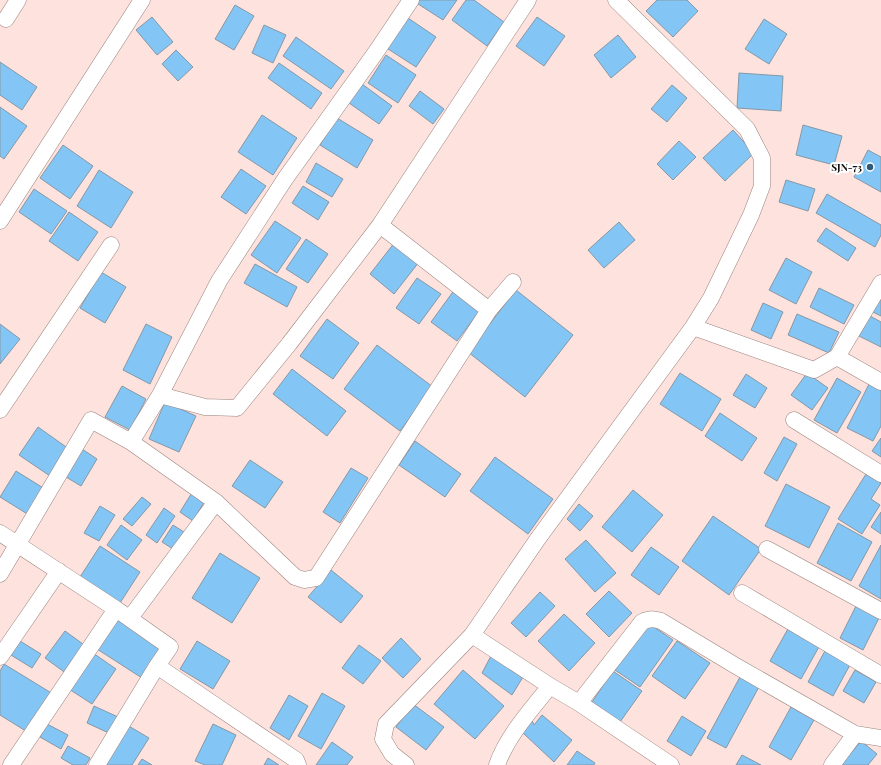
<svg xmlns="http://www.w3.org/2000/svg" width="881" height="765" font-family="'Playfair Display',serif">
	<rect width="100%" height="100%" fill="#fde2dd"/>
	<!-- building -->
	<path fill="#83c6f6" stroke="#8598a6" d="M416,0h41l-14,20 -28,-18z
		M466,0h8l30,22 -17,24 -35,-26z
		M657,0h30l11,11 -25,26 -27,-26z
		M235,5l19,11 -20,34 -19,-11z
		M405,16l31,21 -20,30 -31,-20z
		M152,17l21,25 -16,13 -21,-25z
		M537,17l28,19 -21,30 -28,-20z
		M764,19l23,15 -18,30 -24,-15z
		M264,25l22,10 -13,28 -21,-10z
		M618,35l18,22 -25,21 -17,-23z
		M296,37l48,34 -13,18 -48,-33z
		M176,50l17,17 -15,14 -16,-17z
		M386,55l30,20 -18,28 -30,-20z
		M0,62l37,25 -15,23 -22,-15z
		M279,63l43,30 -11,16 -43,-31z
		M739,73l44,3 -2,35 -44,-3z
		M362,84l30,22 -13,18 -30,-21z
		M672,85l15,13 -20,24 -16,-13z
		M420,91l24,18 -11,15 -24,-18z
		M0,107l27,19 -23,33 -4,-3z
		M262,115l35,23 -24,37 -35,-23z
		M337,118l36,22 -16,28 -37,-23z
		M803,125l39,11 -8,29 -38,-10z
		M733,130l21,23 -29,28 -22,-23z
		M679,141l17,16 -23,23 -16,-16z
		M63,145l30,21 -23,33 -30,-21z
		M868,150l13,7v35l-27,-15z
		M316,163l27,16 -11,18 -26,-15z
		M241,169l25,17 -20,28 -25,-17z
		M99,170l34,22 -22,36 -34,-22z
		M786,180l29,9 -7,22 -29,-9z
		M303,186l26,16 -11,18 -26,-17z
		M34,189l33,22 -16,23 -32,-22z
		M827,194l54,31v10l-6,12 -59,-34z
		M69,212l29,20 -20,29 -29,-20z
		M275,221l26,17 -24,35 -26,-18z
		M619,222l16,18 -31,28 -16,-18z
		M826,228l30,20 -8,13 -31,-20z
		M306,239l22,15 -20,29 -22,-14z
		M395,242l24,20 -25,32 -24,-20z
		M786,258l26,14 -16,32 -27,-14z
		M255,264l42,23 -10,20 -43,-24z
		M101,272l25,15 -21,36 -25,-15z
		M417,278l24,16 -22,30 -23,-16z
		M819,288l35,17 -10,19 -34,-17z
		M455,289l26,20 -24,32 -26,-19z
		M516,290l57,45 -48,62 -57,-45z
		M881,298v18l-8,-4z
		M763,303l20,9 -12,27 -20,-9z
		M797,314l42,18 -10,21 -41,-18z
		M870,316l11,6v25l-22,-11z
		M327,319l32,24 -26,36 -33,-23z
		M0,324l20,15 -20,25z
		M146,324l26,13 -22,47 -27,-14z
		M377,345l56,42 -33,44 -56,-42z
		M292,369l54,42 -19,25 -54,-42z
		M680,373l41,26 -19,32 -42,-27z
		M807,373l21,15 -16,22 -21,-15z
		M746,374l21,14 -12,20 -22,-13z
		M837,378l24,14 -24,41 -23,-13z
		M870,382l11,6v38l-8,15 -26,-13z
		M122,386l24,13 -16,31 -25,-13z
		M165,402l31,14 -17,36 -30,-13z
		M720,413l37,25 -15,23 -37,-25z
		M38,427l31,22 -19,27 -31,-21z
		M784,437l13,7 -20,37 -13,-8z
		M881,438v19l-9,-6z
		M415,441l46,33 -16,23 -46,-32z
		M82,449l15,10 -16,27 -15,-9z
		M495,457l58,42 -25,35 -58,-43z
		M250,460l33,22 -18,26 -33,-22z
		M351,468l17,10 -28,45 -17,-11z
		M16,471l29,18 -16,26 -29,-18z
		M866,474l15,9 -10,16 9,6 -18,29 -24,-15z
		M786,484l44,23 -21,41 -44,-22z
		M633,490l30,25 -31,37 -30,-25z
		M193,491l13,8 -13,22 -13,-9z
		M142,497l9,7 -19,22 -9,-7z
		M579,504l14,12 -13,15 -13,-12z
		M100,506l15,9 -16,26 -15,-8z
		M164,508l11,8 -18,27 -11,-8z
		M881,512v22l-10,-7z
		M713,516l48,33 -32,46 -47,-34z
		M838,523l34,19 -21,39 -34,-18z
		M121,525l21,15 -15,20 -20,-15z
		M173,525l11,7 -11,17 -11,-7z
		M586,540l30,33 -21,19 -30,-33z
		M881,545v54l-22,-13z
		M100,546l40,26 -20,31 -40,-26z
		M651,547l28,20 -20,28 -28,-20z
		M220,553l40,25 -28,45 -40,-25z
		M331,570l32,26 -22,27 -33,-26z
		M609,591l23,22 -23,24 -23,-23z
		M540,592l15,14 -29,31 -15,-14z
		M856,606l23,12 -16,32 -23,-12z
		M119,614l45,30 -22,34 -45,-29z
		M564,614l31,29 -26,28 -31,-30z
		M648,623l25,17 -33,47 -25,-17z
		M789,627l31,18 -19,34 -31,-18z
		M65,631l22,16 -20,27 -22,-16z
		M401,638l20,21 -18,19 -21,-20z
		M20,641l21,13 -9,14 -21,-13z
		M197,641l33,20 -17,28 -33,-20z
		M677,641l33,22 -25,36 -33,-23z
		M359,645l22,16 -18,23 -21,-16z
		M826,649l25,14 -18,33 -25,-14z
		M93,653l23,16 -24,35 -23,-15z
		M492,654l31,23 -11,18 -30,-22z
		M4,664l49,30 -24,39 -29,-18v-44z
		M463,670l41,36 -29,33 -41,-35z
		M855,670l21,12 -12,21 -21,-12z
		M613,671l29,20 -22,31 -28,-20z
		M741,675l19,10 -34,63 -19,-10z
		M322,693l23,13 -24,43 -23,-13z
		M289,695l19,11 -19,34 -19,-12z
		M413,704l31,23 -18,23 -30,-23z
		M94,706l24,11 -7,17 -24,-11z
		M791,707l23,13 -23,40 -22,-13z
		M542,715l30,25 -18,22 -31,-29 8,-15 3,7z
		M682,716l24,15 -15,25 -24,-15z
		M47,724l21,11 -7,14 -21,-12z
		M213,724l23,11 -14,30h-17l-10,-4z
		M127,725l22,13 -17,27h-30z
		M861,741l16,13 -9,11h-27z
		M332,742l21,15 -6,8h-31z
		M68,746l22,12 -4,7h-13l-12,-7z
		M577,751l18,12 -1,2h-27z
		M742,755l19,10h-25z
		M268,758l11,7h-15z
		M142,759l10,6h-14z"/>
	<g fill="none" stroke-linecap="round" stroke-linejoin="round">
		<!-- minor casing -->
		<g stroke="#9a837e" stroke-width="17">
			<path id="minor" d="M6,19l12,-19
				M0,221l142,-221
				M380,225l109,85
				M693,327l121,43 23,-13 44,-74
				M837,357l44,25
				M160,395l45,12 32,1 52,-64 91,-119 148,-225
				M0,410l111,-165
				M794,420l87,54
				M131,442l29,-47 59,-114 66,-102 91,-127 35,-52
				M0,533l116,76 54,38 -13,19 -60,99
				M767,549l114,62
				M0,574l91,-154 40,22 85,60 79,75 9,3 12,-2 173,-268 24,-28
				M742,593l139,82
				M130,618l86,-116
				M472,635l78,51 29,17 92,62
				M0,657l59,-86
				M157,666l139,94 2,5
				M579,703l63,-81c8,-4 12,-3 19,-1l75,45 119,68
				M11,765l105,-156
				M406,765l-14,-11 -9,-15 3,-15 86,-89 65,-95 156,-213 18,-29 40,-83 11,-29v-28l-15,-29 -131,-129
				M497,765c10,-29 34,-55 53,-79
				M832,765l23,-31 26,4"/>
		</g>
		<!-- minor -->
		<use href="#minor" stroke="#fff" stroke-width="16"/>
	</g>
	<!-- markers -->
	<circle fill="#2e5b7b" stroke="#fff" stroke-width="1.5" cx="870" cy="167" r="4"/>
	<g text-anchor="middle" stroke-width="4" stroke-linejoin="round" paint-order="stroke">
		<!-- poi labels -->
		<g font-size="10" font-weight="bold" fill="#110908" stroke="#fff" text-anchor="end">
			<text x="862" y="171">SJN-73</text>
		</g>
	</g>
</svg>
